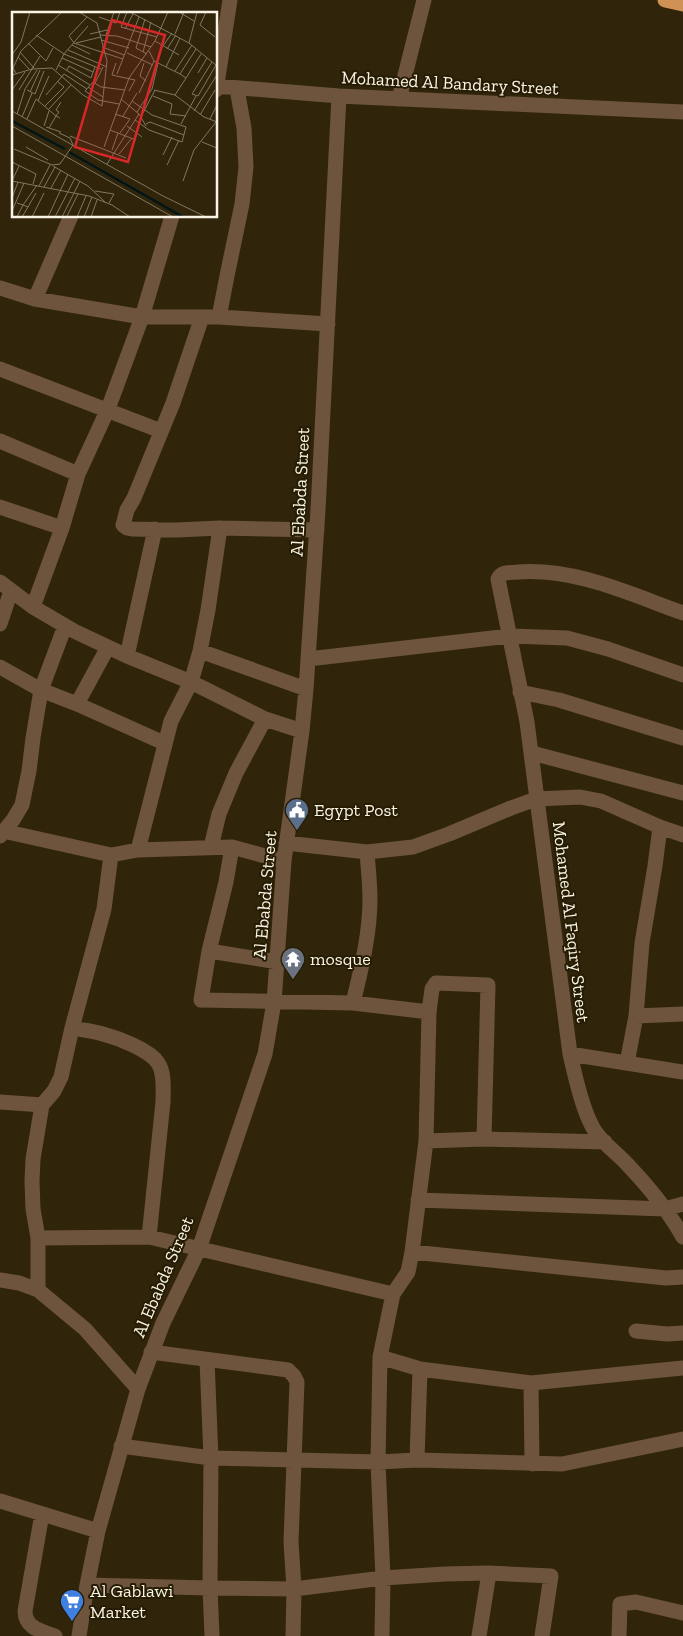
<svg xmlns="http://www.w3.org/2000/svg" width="683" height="1636" font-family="'Zilla Slab',serif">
	<rect width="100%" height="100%" fill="#30250b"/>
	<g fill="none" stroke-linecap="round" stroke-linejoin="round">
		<!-- minor -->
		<path stroke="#6e543d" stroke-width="15" d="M216,86l123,10 344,16
			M216,90l14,-90
			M399,99l25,-99
			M0,288l35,11 107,18h77l109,7
			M35,299l36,-83
			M202,317l-29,86 -39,95 -7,12 -4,15 4,3 5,1 45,1 43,-2 97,2
			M219,317l9,-46 14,-67 4,-37 -2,-39 -7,-39
			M0,369l161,62
			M0,441l78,33
			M0,507l62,21
			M0,582l33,25 41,24 53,25 64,26 74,37 37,12
			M33,607l29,-79 16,-54 30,-65 34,-92 30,-101
			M683,613c-53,-19 -107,-45 -165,-41 -8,1 -16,-1 -20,7l29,143 43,332c5,22 14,63 27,80 8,11 21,20 30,30 21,22 41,46 56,73
			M0,624l11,-33
			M200,651l106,38
			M127,656l28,-127
			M308,659l202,-23 57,2 41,11 75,26
			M0,667l41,23 36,14 87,39
			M520,692l39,8 124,38
			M77,704l31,-57
			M532,753l151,40
			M3,831l108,24 27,-5 94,-3 52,14
			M0,836l13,-16 9,-15 7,-34 4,-33 8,-48 24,-64
			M286,843l81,9 46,-5 36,-13 62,-26 25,-9 44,-2 21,4 59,26 23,8
			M211,847l8,-33 17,-41 29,-54
			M232,847l-6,35 -17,69 -8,49 152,3 76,9
			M138,850l33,-129 20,-39 9,-31 8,-41 12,-82
			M209,951l69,11
			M353,1003c8,-33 17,-69 17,-104 0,-16 -2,-31 -3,-47
			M636,1016l47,-2
			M72,1028c10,2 21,3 31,6 15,4 47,16 55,29 7,10 5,27 5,39l-14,135
			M570,1054l113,18
			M627,1063l9,-47 6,-73 13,-77 5,-39
			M0,1102l42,3
			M426,1141l58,-2 121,3
			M418,1200l247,9 18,-5
			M38,1238l111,-1 244,57
			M412,1252l254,26 17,-1
			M0,1280l19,3 19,7 47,39 53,60
			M38,1290v-52l-5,-29 -1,-28 1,-22 9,-54 12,-14 7,-14 11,-49 32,-119 7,-54
			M636,1331l31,3 16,-1
			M151,1352l137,18 6,6 3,6 -6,160 3,47 -1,47
			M380,1357l40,12 111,14 152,-15
			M207,1360l4,98 -1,130 2,48
			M531,1383l1,81
			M121,1446l90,12 167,4 39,-2 145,4 121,-25
			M417,1460l3,-91
			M0,1501l98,30
			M42,1514l-17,97c0,17 16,20 30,25
			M87,1585l123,3 84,1 89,-11 62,-4 44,-1 62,3 -9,60
			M79,1636l8,-51 11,-54 40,-142 25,-66 36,-74 66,-195 9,-52 10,-141 18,-130 4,-42 12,-179 21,-414
			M382,1636l1,-58 -5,-116 2,-105 13,-63 15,-22 4,-20 14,-111 3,-129 3,-23 4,-6 52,2 -4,154
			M479,1636l10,-63
			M619,1636l1,-32 16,-2 47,11"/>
		<!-- highway -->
		<path stroke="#d09155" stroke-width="15" d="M665,0l18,4"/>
	</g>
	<!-- icons -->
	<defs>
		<g id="civic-pin" transform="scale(1.25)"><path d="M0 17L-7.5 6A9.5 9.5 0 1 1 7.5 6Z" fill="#5c6f8a" stroke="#261c03"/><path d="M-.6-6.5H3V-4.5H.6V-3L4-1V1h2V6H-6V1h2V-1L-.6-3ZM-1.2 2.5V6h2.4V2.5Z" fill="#fff"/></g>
		<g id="temple-pin" transform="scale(1.25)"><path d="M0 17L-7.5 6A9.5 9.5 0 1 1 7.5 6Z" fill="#6b7280" stroke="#261c03"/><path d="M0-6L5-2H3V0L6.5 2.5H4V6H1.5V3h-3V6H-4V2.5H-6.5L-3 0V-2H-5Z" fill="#fff"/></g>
		<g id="supermarket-pin" transform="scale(1.25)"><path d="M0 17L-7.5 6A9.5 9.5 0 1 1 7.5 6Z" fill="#3f7fe0" stroke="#261c03"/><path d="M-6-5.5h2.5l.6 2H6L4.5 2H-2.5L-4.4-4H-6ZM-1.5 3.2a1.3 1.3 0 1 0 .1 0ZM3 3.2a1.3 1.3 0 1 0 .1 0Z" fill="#fff"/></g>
	</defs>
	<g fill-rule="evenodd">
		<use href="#civic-pin" x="297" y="810"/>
		<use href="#temple-pin" x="293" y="959"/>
		<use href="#supermarket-pin" x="72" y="1601"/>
	</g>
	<g text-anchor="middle" stroke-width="4" stroke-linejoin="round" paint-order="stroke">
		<!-- street labels -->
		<g font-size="18" fill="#faf4e4" stroke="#261c03">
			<text transform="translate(450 83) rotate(3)" y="6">Mohamed Al Bandary Street</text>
			<text transform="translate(300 492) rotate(-87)" y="6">Al Ebabda Street</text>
			<text transform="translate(265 895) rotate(-85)" y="6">Al Ebabda Street</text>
			<text transform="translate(571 922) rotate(83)" y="6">Mohamed Al Faqiry Street</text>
			<text transform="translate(163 1277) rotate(-67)" y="6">Al Ebabda Street</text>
		</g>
		<!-- poi labels -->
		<g font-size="18" fill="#faf4e4" stroke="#261c03" text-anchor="start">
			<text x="314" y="816">Egypt Post</text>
			<text x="310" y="965">mosque</text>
			<text x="90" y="1597">Al Gablawi<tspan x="90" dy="21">Market</tspan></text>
		</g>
	</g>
	<!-- overview -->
	<g transform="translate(12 12)">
		<rect width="205" height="205" fill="#30250b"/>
		<path fill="none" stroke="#011518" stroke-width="2.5" d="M0,109l53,28M57,140l114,65"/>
		<path fill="none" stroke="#817862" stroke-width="1" d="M115,0l-6,15 36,10M118,0l59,31 28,23M167,0l15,9M194,0l-6,13 15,12M75,5l-18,19 5,7 49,16M87,5l17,6 4,-11M133,7l-9,29 11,6M113,17l8,-15M78,22l17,-4M163,22l9,-22M24,23l28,19 37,15M88,23l17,1 34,11M94,23l8,-23M89,28l28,8M143,29l24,14M16,31l18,18 7,-13M64,31l25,-6M177,31l8,-31M60,33l18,9M151,34l9,-13M90,35l22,8M155,37l9,-14M56,38l39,17M137,39l5,10 26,13 16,-25M8,40l14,16M131,40l8,-30M115,41l26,12M0,43l9,-13 9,-30M6,45l11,12M50,46l31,14M200,50l-20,32 6,2 18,-31M104,51l-4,12 23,5 -6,11M132,51l-4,13 6,5M46,53l32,20M154,55l14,-29M44,58l8,-16 24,-28M55,58l2,-4 22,12 4,-11M163,59l17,-26M4,61l-3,-5 8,-17 41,-39M186,61l9,-15M105,62l22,-57M168,62l6,4 -11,17 29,22 13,5M0,63l20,-6 20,-1 31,27 19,11 5,-45 -10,-38 -18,-11M174,66l15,-24M83,71l8,-16M76,75l15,10M0,78l13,-18M7,78l21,-34M15,78l8,4 9,-23M142,78l21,5M73,79l8,-9 8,5 24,3M73,79l13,9 21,4M18,80l10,-22M127,81l15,-32M34,83l18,-21 23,15M141,84l19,8 -2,10 16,2M109,87l18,15 7,12M26,89l11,-25M120,89l20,14 34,12 -4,15 -33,-12 -14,-10M33,94l19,-19 -7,-6M36,98l23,-25M0,99l151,85 43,21M182,99l23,-36M125,100l15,-23 6,-26M131,101l12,-23M5,102l8,-25 12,-19M103,102l15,5 -10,14M188,103l15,-25M111,104l14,-23M10,105l10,-24M48,106l-4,-2 3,-4 -3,-2 5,-8M15,107l9,-20 20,17 -7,12M198,107l7,-14M134,112l4,-2 34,13M169,112l15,-28M0,114l161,91M32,114l5,-15M115,114l15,11M34,115l15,5M98,118l26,10M58,124l56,22M190,130l15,6M14,135l22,13M92,135l25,-69 26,-37 13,-29M2,137l38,16 8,-1 13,-19 -3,-7 -11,-5M100,138l6,-17M107,142l13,-16M151,143l9,-18M0,150l24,12 -3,10M95,152l32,-50M155,153l12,-25M41,154l35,20 17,16M0,169l77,15 23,9 18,12M0,169l7,-15M171,169l11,-31 22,-28M27,174l11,-21M32,175l11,-20M39,176l10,-18M83,179l19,3 -5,9M0,186l6,-16M5,191l6,2 14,-20M16,195l8,-14M0,199l12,-28M55,204l11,-22M5,205l6,-12 5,2 -6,10M20,205l12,-24M36,205l20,-43M43,205l20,-39M50,205l18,-36M65,205l9,-21M72,205l8,-20M79,205l6,-17"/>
		<path fill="#d62828" fill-opacity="0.15" stroke="#d62828" stroke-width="2.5" d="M100,8l53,15 -37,127 -53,-15z"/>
		<rect width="205" height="205" fill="none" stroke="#faf4e4" stroke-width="2.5"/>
	</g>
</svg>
